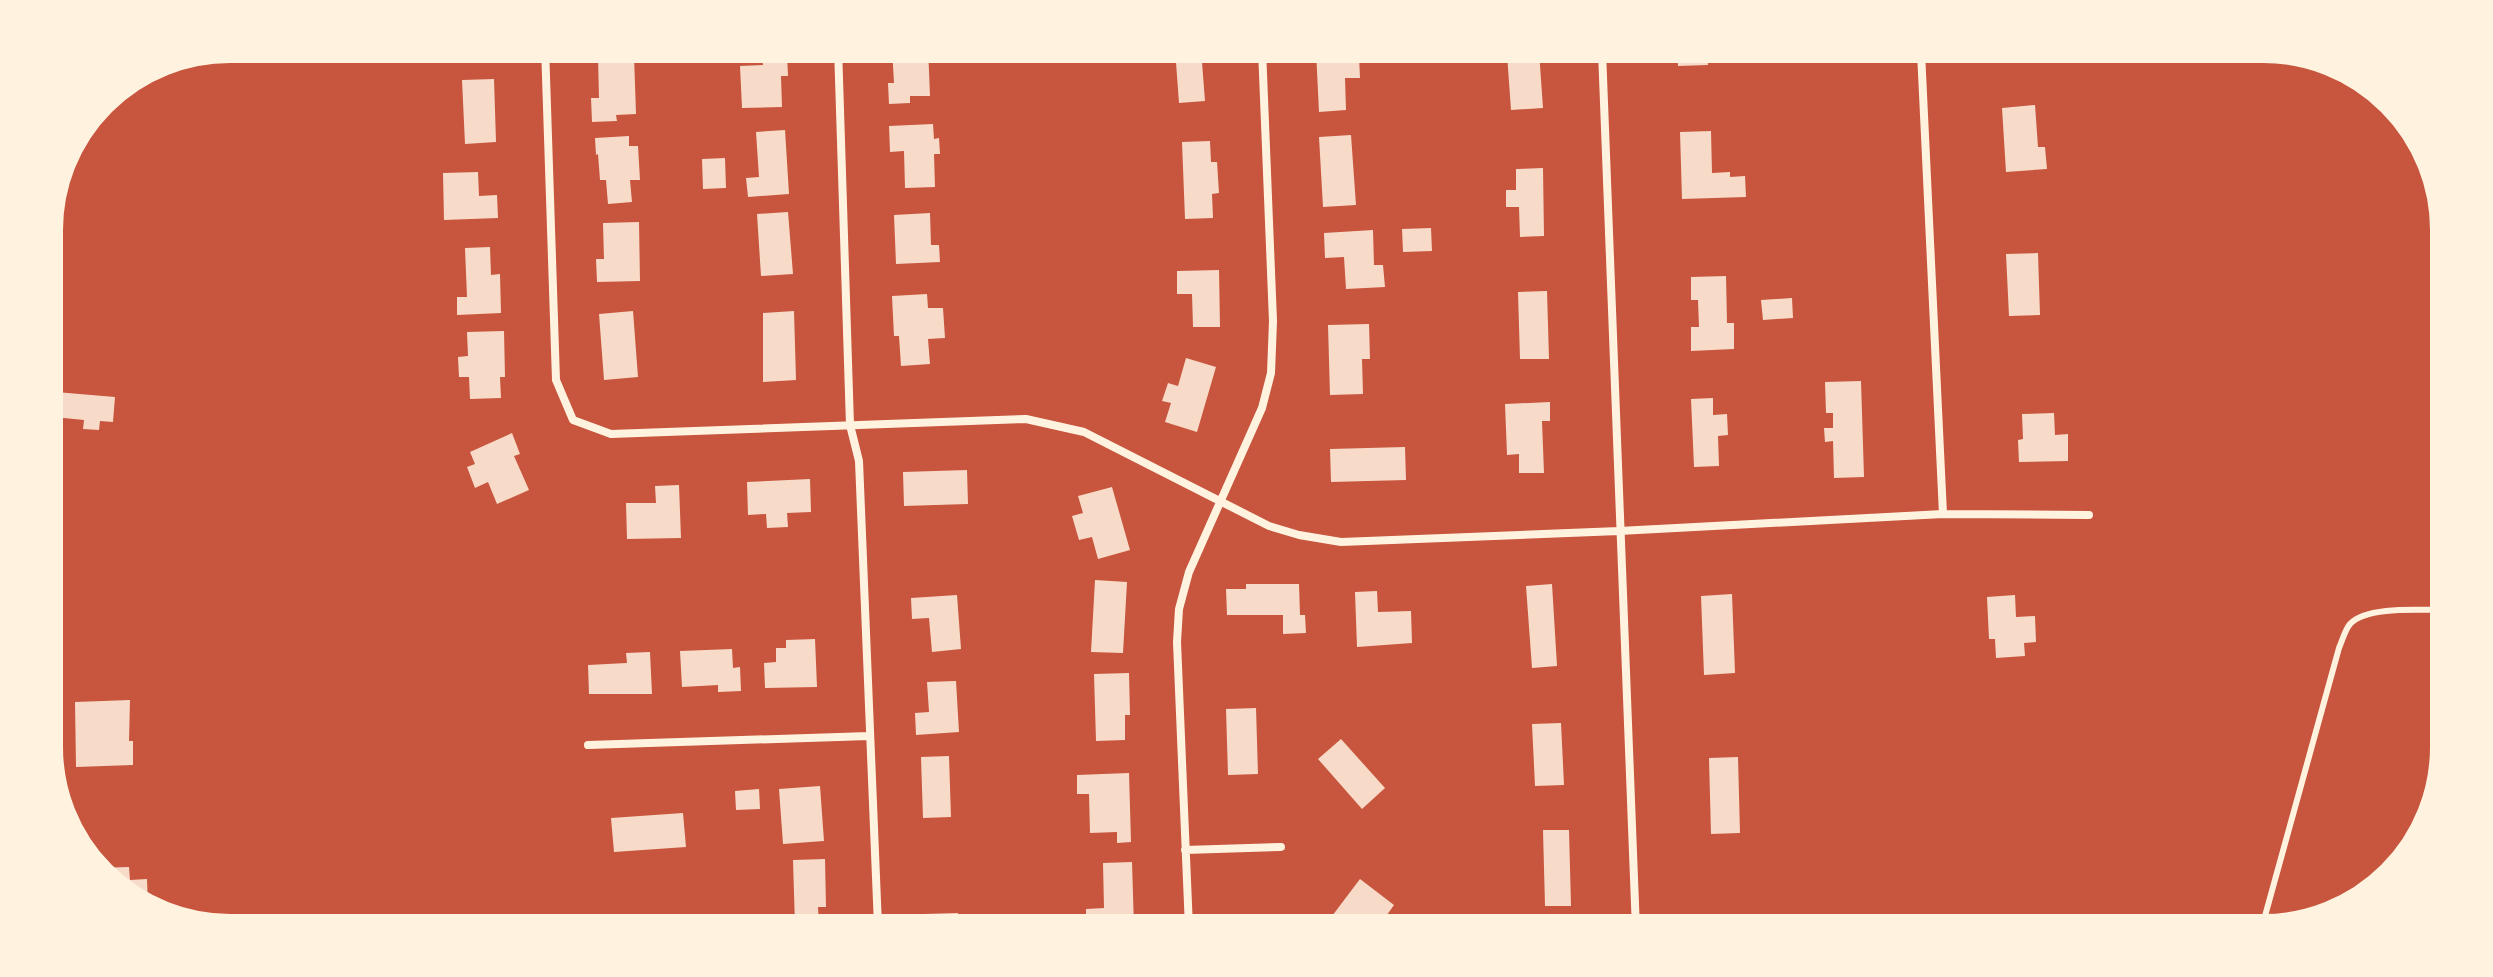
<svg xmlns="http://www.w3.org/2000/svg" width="2493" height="977" font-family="'Varela Round',sans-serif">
	<rect width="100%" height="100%" fill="#c8553d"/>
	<!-- building -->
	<path fill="#f7dbc8" d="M464,45h24v16l-23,1z
		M928,47l2,49h-20v7l-21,1 -1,-21h6l-2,-35z
		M1175,49h26l4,52 -26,2z
		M1345,50v7l14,-1 1,22h-15l1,32 -27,2 -3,-61z
		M1539,51l4,57 -32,2 -4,-56z
		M1677,51h30l1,14 -30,1z
		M787,54l1,22h-7l1,31 -40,1 -2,-42 23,-1 -1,-10z
		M634,55l2,59 -20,1 1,6 -25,1 -1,-24h8l-1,-42z
		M494,79l2,63 -31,2 -3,-64z
		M2035,105l3,42h7l2,22 -41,3 -4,-64z
		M933,124l1,15 5,-1 1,16h-6l1,33 -30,1 -1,-37 -14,1 -1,-26z
		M785,130l4,64 -41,3 -2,-19 13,-1 -3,-45z
		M1711,131l1,42 18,-1v5l15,-1 1,21 -64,2 -2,-67z
		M1351,135l5,70 -33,2 -4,-70z
		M629,136v10h9l2,34h-10l2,22 -24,2 -2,-24h-6l-2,-26 -2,1 -1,-17z
		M1210,141l1,21h6l2,31 -7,1 1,24 -28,1 -3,-77z
		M725,158l1,30 -23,1 -1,-30z
		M1543,168l1,68 -24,1 -1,-30h-13v-17h10v-21z
		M478,172l1,24 18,-1 1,23 -54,2 -1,-47z
		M788,212l5,62 -32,2 -4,-62z
		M930,213l1,32h8l1,17 -44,2 -2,-49z
		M639,222l1,59 -43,1 -1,-23h8l-1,-36z
		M1431,228l1,23 -29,1 -1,-23z
		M1373,230l1,35h9l2,22 -39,2 -2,-32 -19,1 -1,-25z
		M490,247l1,28 9,-1 1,39 -44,2v-18h10l-2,-49z
		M2038,253l2,62 -31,1 -3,-62z
		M1219,270l1,57h-27l-1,-33h-15v-23z
		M1726,276l1,47h7v26l-43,2v-24h8l-1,-27h-7v-23z
		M1547,291l2,68h-29l-2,-67z
		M927,294l1,14h15l2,30 -17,1 2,25 -29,2 -2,-30h-5l-2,-40z
		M1792,298l1,20 -30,2 -2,-20z
		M633,311l5,66 -34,3 -5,-66z
		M794,311l2,69 -33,2v-69z
		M1369,324l1,35h-8l1,35 -33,1 -2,-70z
		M504,331l1,46h-5l1,21 -31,1 -1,-22h-10l-1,-20 10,-1 -1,-24z
		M45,332l13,1 -3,27 -10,-1z
		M1186,358l30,9 -19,65 -32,-10 6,-19 -9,-2 6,-18 10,3z
		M1861,381l3,96 -30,1 -1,-37 -8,1 -1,-14h9v-15h-7l-1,-31z
		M56,392l59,5 -2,25 -13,-1 -1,9 -16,-1 1,-9 -30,-3z
		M1713,398v17l14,-1 1,21 -10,1 1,30 -25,1 -3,-68z
		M1550,402v19h-8l2,52h-25v-19l-12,1 -2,-51z
		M2054,413l1,22 13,-1v27l-49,1 -1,-22 5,-1 -1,-25z
		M512,433l8,21 -6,2 15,34 -32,14 -9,-22 -13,6 -8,-21 8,-3 -5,-12z
		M1405,447l1,33 -75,2 -1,-33z
		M967,470l1,34 -64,2 -1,-34z
		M810,479l1,33 -24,1 1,14 -21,1 -1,-14 -18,1 -1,-33z
		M679,485l2,53 -54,1 -1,-36h30l-1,-17z
		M1112,487l18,63 -32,9 -6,-22 -13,3 -7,-24 11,-3 -5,-17z
		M1095,580l32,2 -4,71 -32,-1z
		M1246,584h53l1,31h5l1,18 -23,1v-19h-56l-1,-26h20z
		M1552,584l5,82 -25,2 -6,-82z
		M1377,591l1,21 33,-1 1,32 -55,4 -2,-55z
		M1732,594l3,79 -31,2 -3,-79z
		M957,595l4,54 -29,3 -3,-34 -17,1 -1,-21z
		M2015,595l1,22 19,-1 1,26 -12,1 1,13 -29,2 -1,-19h-6l-2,-42z
		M815,639l2,48 -52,1 -1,-25 12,-1v-14h10v-8z
		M732,649l1,19 7,-1 1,24 -23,1v-7l-36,2 -2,-36z
		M650,652l2,42h-63l-1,-29 39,-2 -1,-10z
		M1129,673l1,42h-5v25l-29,1 -2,-67z
		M956,681l3,51 -43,3 -1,-22 14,-1 -2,-30z
		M130,700l-1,41h4v24l-57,2 -1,-65z
		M1256,708l2,66 -30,1 -2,-66z
		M1561,723l3,62 -29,1 -3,-62z
		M1341,739l44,49 -23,21 -44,-50z
		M949,756l2,61 -28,1 -2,-61z
		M1738,757l2,76 -29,1 -2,-76z
		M1129,773l2,69 -14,1v-11l-27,1 -1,-39h-12v-19z
		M820,786l4,55 -41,3 -4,-55z
		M759,789l1,20 -24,1 -1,-19z
		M683,813l3,34 -72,5 -3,-34z
		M1543,830h26l2,76h-26z
		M825,859l1,48h-8l1,19h-24l-2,-66z
		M1132,862l2,65h-48v-18l18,-1 -1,-45z
		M129,867l1,13 17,-1 1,28h10v8l-63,-42v-5z
		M1360,879l34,26 -17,24 -54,-1z
		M958,913l1,14 -35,-1v-12z"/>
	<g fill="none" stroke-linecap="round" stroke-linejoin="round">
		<!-- service -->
		<path stroke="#fff3e0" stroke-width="6" d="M2264,933l1,-17 74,-268c3,-7 6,-18 11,-24 16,-18 69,-14 92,-14"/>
		<!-- minor -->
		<path stroke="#fff3e0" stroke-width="8" d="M545,46l11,334 17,40 38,14 415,-15 58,13 185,94 30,9 42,7 278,-11 324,-17 146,1
			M838,47l12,378 9,36 19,465
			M1602,51l34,879
			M1921,52l22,462
			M588,745l281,-9
			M1185,850l96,-3
			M1189,928l-12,-286 2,-33 10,-37 73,-164 9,-35 2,-52 -11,-272"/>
	</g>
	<!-- crop -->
	<path d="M0 0H2493V977H0ZM230 58H2263A172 172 0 0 1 2435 230V747A172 172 0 0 1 2263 919H230A172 172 0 0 1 58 747V230A172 172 0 0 1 230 58Z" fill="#fff3e0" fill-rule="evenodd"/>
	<path fill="none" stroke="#fff3e0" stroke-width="10" d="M230 58H2263A172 172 0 0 1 2435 230V747A172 172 0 0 1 2263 919H230A172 172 0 0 1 58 747V230A172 172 0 0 1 230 58Z"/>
</svg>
